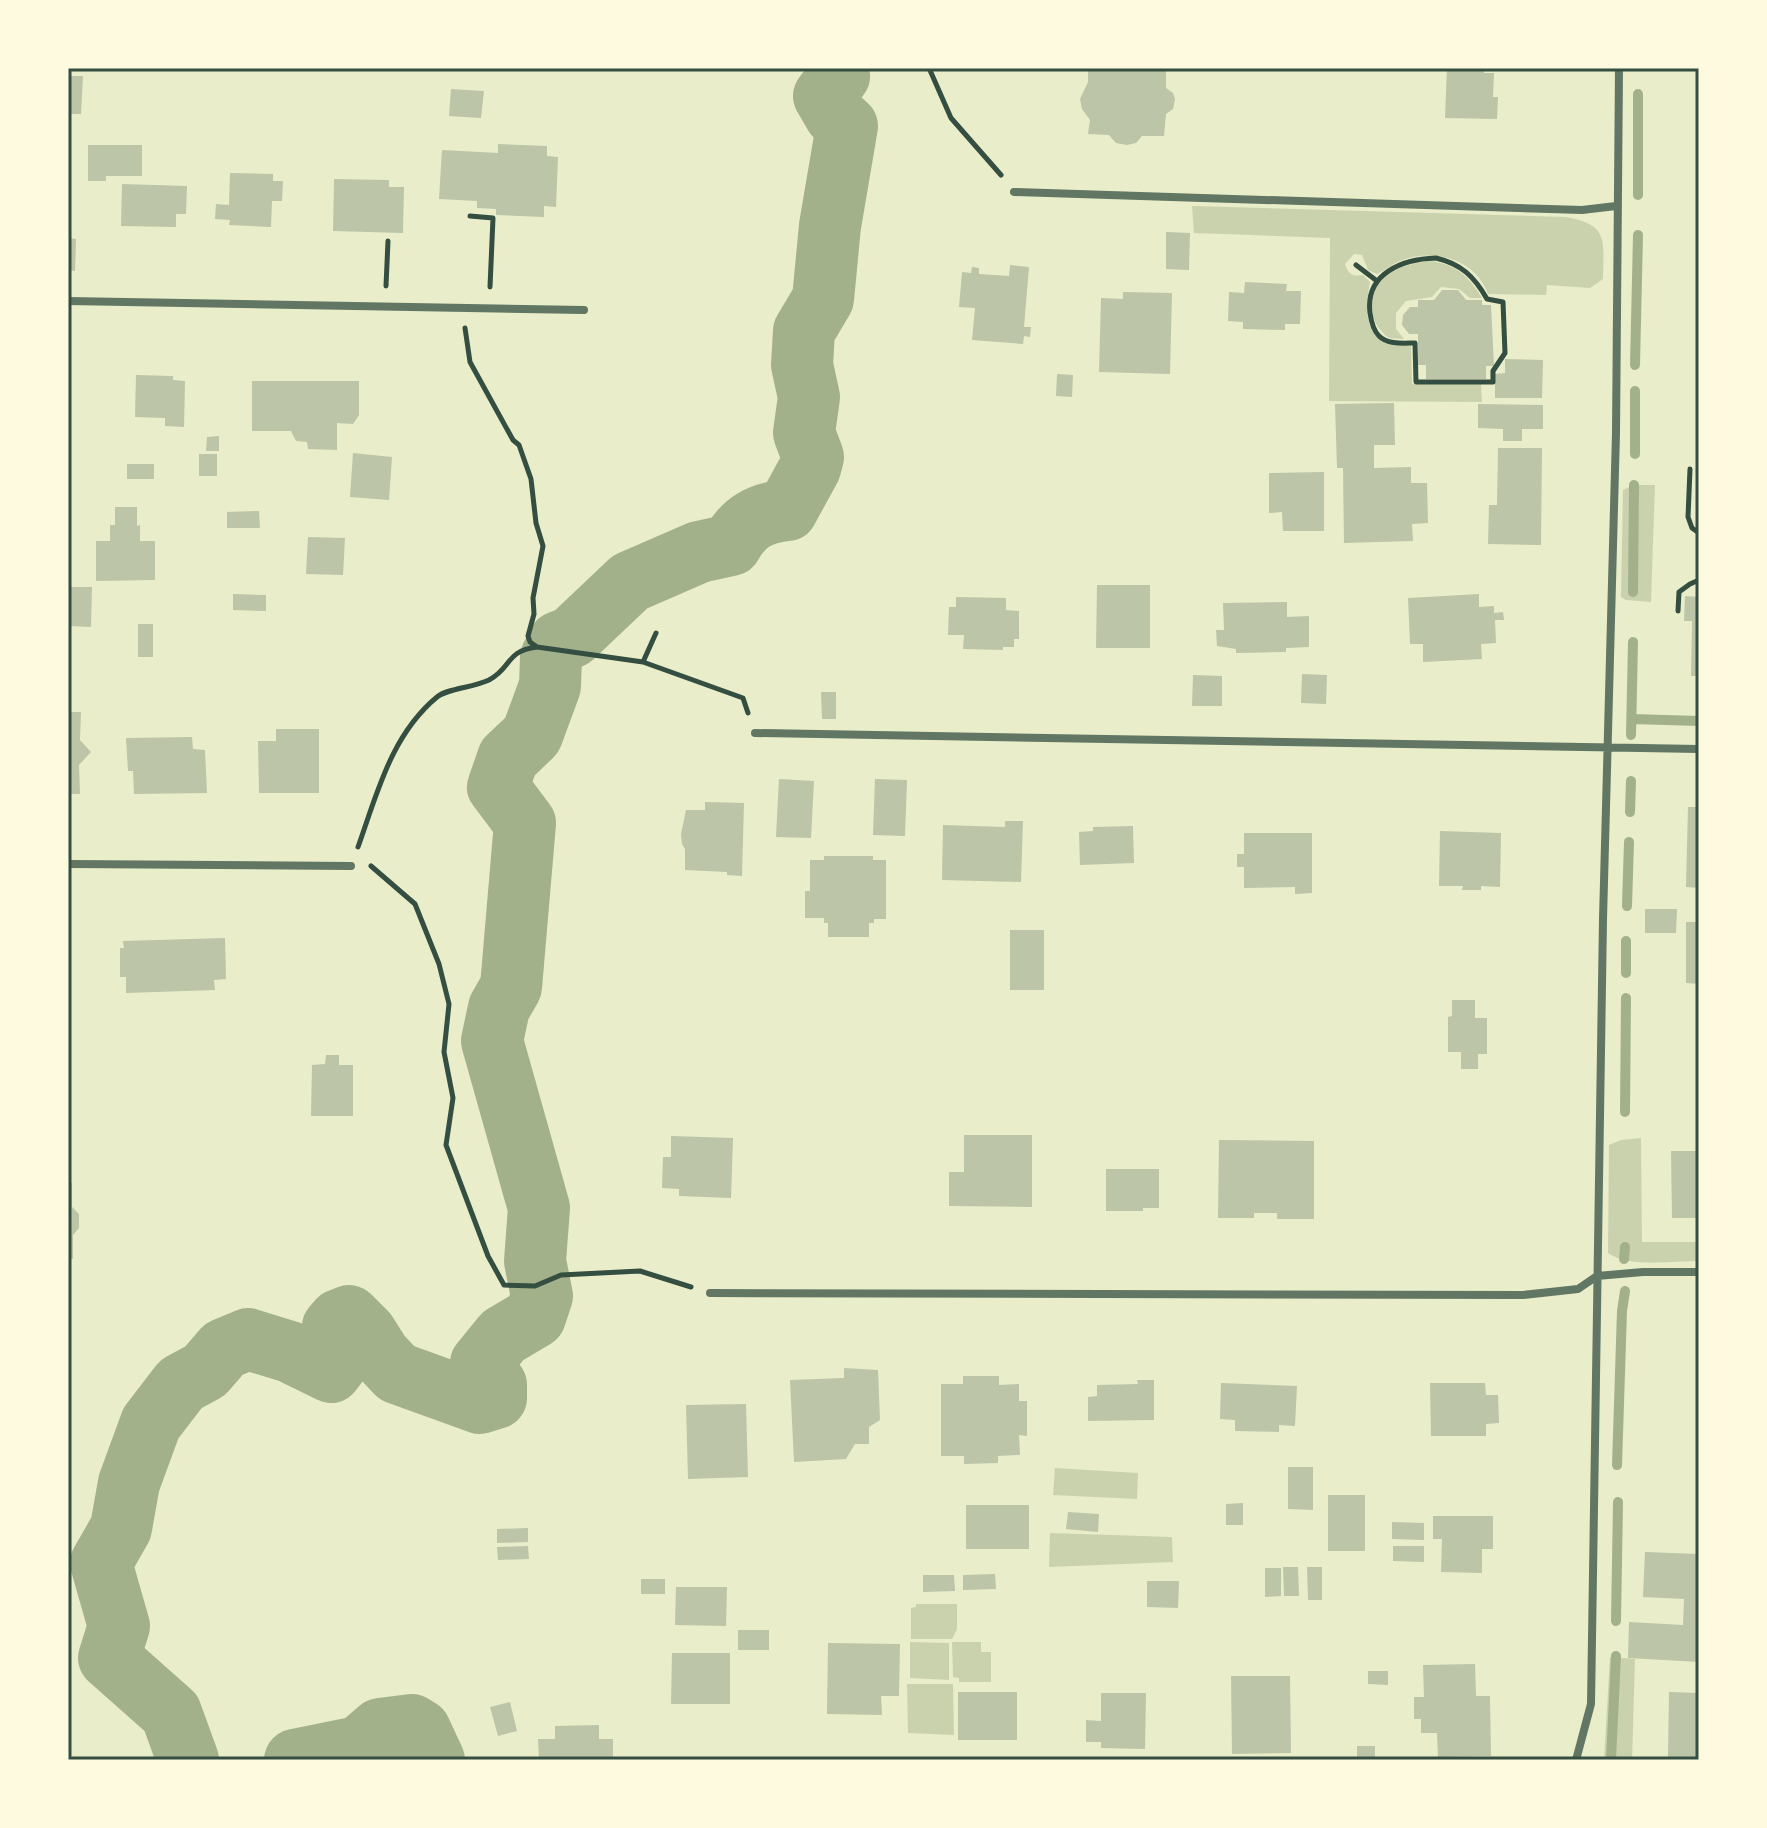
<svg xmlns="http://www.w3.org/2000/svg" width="1767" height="1828" font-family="'Source Serif 4',serif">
	<rect width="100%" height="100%" fill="#e9edc9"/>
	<!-- green -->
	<path fill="#cad2ad" d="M1192,206l374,11c44,8 37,24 37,62l-13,9 -43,-3 -1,10 -58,-1c-13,-36 -55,-46 -88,-33 -8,3 -15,9 -23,13l-9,-4 -6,-15 -8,-1 -9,10c3,10 8,13 18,11l7,7c-4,21 -6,38 7,55l34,8 1,39h69l1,18 -153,-1 1,-163 -136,-5z
		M1431,261c25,4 37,14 51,37h-12l-11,-9 -18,-2 -9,10 -26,4 -10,12v16l8,10 -15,-1c-11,-8 -17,-18 -17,-32 1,-32 30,-42 59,-45z
		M1634,485h21l-4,117 -25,-2 -5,-3 2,-107z
		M1641,1138l1,104h57v19c-26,0 -70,7 -91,-8l1,-108 12,-5z
		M1055,1468l83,5 -1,26 -84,-4z
		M1050,1533l122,4 1,25 -124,5z
		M916,1604h41v25l-5,10h-41v-31l5,-1z
		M910,1642l39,1v37l-39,-2z
		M952,1642h29v10h10v30h-32v-4l-6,-1z
		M1610,1657l25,2 -3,101h-28z
		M907,1684h46l1,51 -46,-2z"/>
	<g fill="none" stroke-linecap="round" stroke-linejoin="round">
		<!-- stream -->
		<path stroke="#a3b18a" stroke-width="10" d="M1638,94v101
			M1635,365l3,-130
			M1635,454v-63
			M1633,592l1,-107
			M1632,719l67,2
			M1631,735l2,-93
			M1630,812l1,-31
			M1627,906l2,-64
			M1626,973v-32
			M1625,1112l1,-114
			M1624,1259l1,-12
			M1617,1465l5,-154 3,-20
			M1616,1621l2,-119
			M1611,1760l5,-104"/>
		<!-- river -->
		<path stroke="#a3b18a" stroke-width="62" d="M188,1760l-17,-47 -62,-55 10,-32 -18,-63 20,-35 8,-45 22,-60 30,-39 24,-13 19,-22 24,-10 42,13 41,20 6,-8 -4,-37 6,-7 10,-4 17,17 14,22 17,18 83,30 16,-5v-13l-15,-22 22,-27 32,-19 7,-21 -7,-35 4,-53 -47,-167 7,-33 12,-21 14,-164 -27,-36 10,-29 24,-23 18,-49 1,-29 8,-15 13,-5 58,-55 69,-30 32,-7c13,-24 30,-32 56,-35l23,-42 3,-11 -9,-24 5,-36 -7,-32 2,-34 19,-32 7,-73 17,-100 -12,-11 -11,-19 15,-20 -2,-8
			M295,1760l64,-13 21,-18 32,-4 8,5 14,30"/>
	</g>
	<!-- building -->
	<path fill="#bcc5a7" d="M1088,68h78v20l7,5 2,6 -2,10 -7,5 -2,22h-22l-6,7 -9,2 -11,-2 -7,-8 -21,-1 2,-14 -8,-11 -2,-10 8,-17z
		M1447,68h37v5h10l-1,24h5l-1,22 -52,-1z
		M68,76h15l-2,38h-13z
		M451,89l33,2 -3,27 -32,-2z
		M498,144l49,2v10l11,1 -2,50 -12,-1v11l-48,-2v-6l-19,-1v-7l-38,-2 3,-49 56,3z
		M88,145h54v31h-36v5h-18z
		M230,173l43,1v7h10l-1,20h-10l-1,26 -42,-2 1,-5 -15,-1 1,-15 13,1z
		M334,179l55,1v7h15l-1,46 -70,-2z
		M122,184l65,2 -1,28h-10v13l-55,-1z
		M1166,232l24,1 -1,37 -23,-1z
		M68,238l8,1 -1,32 -7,-1z
		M1010,265l19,2 -5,60h7l-1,10 -6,-1 -1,8 -51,-4 3,-32 -16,-1 3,-35 9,1 1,-6 7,1v6l30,2z
		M1245,282l42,2 -1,7h15l-1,33h-15v6l-42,-1v-7l-15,-1 1,-29 15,1z
		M1442,290h16l8,10h16v5h9l3,61h-8v13h-60v-14h-8v-31h-9l-7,-9 1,-10 7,-8h8v-7h16z
		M1123,292l49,1 -2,81 -71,-2 2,-74 22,1z
		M1505,359l38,1 -1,38h-47v-24l10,-1z
		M1057,374l16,1 -1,22 -16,-1z
		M136,375l37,1v4l12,1 -1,46 -19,-1v-8l-30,-1z
		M252,381h107v34l-6,9 -16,-1v27l-29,-1 -1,-7 -11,-1 -5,-10h-39z
		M1394,403l1,42h-21v23l37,-1v16h16l1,40 -16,1 1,17 -69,2 -1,-75h-6l-2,-64z
		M1478,404l65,1v24h-21v12h-19v-12l-25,-1z
		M219,436v15h-13l1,-14z
		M1498,448h44l-1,97 -53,-1 1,-39h8z
		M353,453l39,4 -3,43 -39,-3z
		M199,454h18v22h-18z
		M127,464h27v15h-27z
		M1324,472v59h-41l-1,-19 -13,1v-40z
		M115,507h22v19l3,-1v16h15v39l-59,1v-40h14v-16h5z
		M259,511l1,17h-33v-16z
		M308,537l37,1 -2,37 -37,-1z
		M1097,585h53v63h-54z
		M68,587h24l-1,40 -23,-1z
		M233,594l33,1v16l-33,-1z
		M1479,594v13l15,-1v7l9,-1 1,8h-9l1,23 -15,1 1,15 -59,3v-18h-13l-2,-46z
		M1685,596l14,1v79h-8l1,-55h-8z
		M956,597l50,1v12l13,1v28h-5v8h-11v3l-40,-1 1,-14h-16l1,-28h7z
		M1287,602v15l22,-1v31l-23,1v4l-50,1v-4l-19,-3 -1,-16h8l-1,-27z
		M138,624h15v33h-15z
		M1302,674l25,1 -1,29 -25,-1z
		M1193,675l29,1v30h-30z
		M821,692h15v27h-14z
		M68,712h13l-1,28 11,12 -12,13 1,29h-12z
		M276,729h43v64h-60l-1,-52h18z
		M192,737l1,12 12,1 2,43 -73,1 -1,-23h-5l-2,-33z
		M779,779l35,2 -3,57 -35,-1z
		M875,779l32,1 -2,56 -32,-1z
		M705,802l39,1 -2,73 -15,-1v-3l-42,-2v-21l-3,-5 -1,-10 5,-24h19z
		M1688,807h11v81l-13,-1z
		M1005,821h18l-2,61 -79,-2 1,-55 62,2z
		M1133,826l1,37 -54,2 -1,-33 14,-1v-4z
		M1440,831l61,2 -1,54 -19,-1v4h-19l1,-4h-24z
		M1244,833h68v60l-17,1v-7l-51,1v-21h-7v-13h7z
		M824,856h49v4h13v59h-12v4h-5v14h-41v-14h-4v-5h-19v-27h5v-31h14z
		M1645,909h32l-1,24h-31z
		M1686,922h13v62l-13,-1z
		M1010,930h34v60h-34z
		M225,938l1,41 -12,1 1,10 -89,3v-16h-6v-29h4l-1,-7z
		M1452,1000h23v18h12v36h-9v15h-17v-17h-13v-35l4,-1z
		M326,1055h13v10h14v51h-42l1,-51 13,-1z
		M964,1135h68v72l-83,-1v-34h15z
		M671,1136l62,2 -2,60 -52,-2v-7l-17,-1 1,-31h8z
		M1219,1140l95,1v78h-37v-6h-23v5h-36z
		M1671,1151h28v67h-27z
		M1106,1169h53v39h-16v3h-37z
		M68,1183h4v24l7,7v14l-6,7v24h-5z
		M844,1368l34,2 2,50 -11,7v17h-14l-9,15 -52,3 -4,-82 54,-2z
		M963,1376h36v9l20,-1v17h8v35l-8,-1 1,20 -22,1v7l-34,1v-8h-23v-72h22z
		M1137,1380h17v40l-66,1v-24l9,-1v-11l41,-1z
		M1221,1383l76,3 -2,40 -16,-1v7l-44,-1v-11l-15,-1z
		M1430,1383h55l1,12h12l1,28 -13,1v12h-55z
		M746,1404l2,73 -60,2 -2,-74z
		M1288,1467h25v43l-25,-1z
		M1328,1495h37v56h-37z
		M1243,1503v22h-17v-21z
		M966,1505h63v44h-63z
		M1068,1512l31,2 -1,18 -32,-3z
		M1433,1516h60v33h-11v24l-41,-1 1,-33h-9z
		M1392,1522l32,1v17l-32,-1z
		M528,1528v14l-31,1v-14z
		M528,1546l1,13 -31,1 -1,-13z
		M1393,1546h31v16l-31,-1z
		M1645,1552l54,2v108l-71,-4 1,-36 54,3 1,-26 -41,-2z
		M1283,1567h15l1,29h-15z
		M1307,1567h15v33h-14z
		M1265,1568h16v28l-16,1z
		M995,1574l1,15 -33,1v-15z
		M923,1575h31l1,16 -32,1z
		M641,1579h24v15h-24z
		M1147,1581h32l-1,27 -31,-1z
		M676,1587h51l-1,39 -51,-1z
		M738,1630h31v20h-31z
		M828,1643l72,1 -1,52h-18l1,19 -55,-1z
		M672,1653h58v51h-59z
		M1475,1664l1,32h14l1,60 -53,1 -1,-24h-16v-14h-7v-22h10l-1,-32z
		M1368,1671h20v14l-20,-1z
		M1231,1676h59l1,77 -59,1z
		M958,1692h59v48h-59z
		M1669,1692l30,1v67l-31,-3z
		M1101,1693h45l-1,56 -44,-1v-6h-15v-22l15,1z
		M510,1702l7,29 -19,5 -8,-29z
		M599,1725v14h14v21h-74l-1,-21h17v-13z
		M1357,1746h18v14h-18z"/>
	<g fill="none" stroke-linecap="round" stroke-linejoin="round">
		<!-- path -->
		<path stroke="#344e41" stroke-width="5" d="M929,68l22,50 50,57
			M470,216l23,2 -3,69
			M1436,258c25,6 38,18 51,41l16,3 2,51 -12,18v11h-77l-1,-39c-11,0 -27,2 -36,-7 -5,-5 -8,-16 -9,-23 -5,-40 33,-54 66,-55z
			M1356,265l21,16
			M386,286l2,-45
			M465,328l5,34 43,78 6,5 12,34 5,44 7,23 -10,52 1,16 -6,22 2,6 7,5
			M1690,469l-2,48 4,11 7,5
			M1678,611l1,-19 11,-8 9,-4
			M643,662l13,-29
			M358,847c19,-53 33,-112 79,-150 11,-9 35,-9 52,-17 23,-12 16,-29 48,-33l106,15 100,36 5,15
			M371,866l44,38 24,60 10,40 -5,48 9,46 -7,47 42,111 16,29 31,1 26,-11 79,-4 51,16"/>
		<!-- minor -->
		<path stroke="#617663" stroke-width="8" d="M1014,192l568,18 34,-4
			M68,301l516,9
			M755,733l944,16
			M68,864l283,2
			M710,1293l813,2 55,-6 19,-13 46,-4h56
			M1576,1760l15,-56 12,-785 13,-486 3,-365"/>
	</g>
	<!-- border -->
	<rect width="1767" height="1828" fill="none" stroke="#fefae0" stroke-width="140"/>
	<rect x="70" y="70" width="1627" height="1688" fill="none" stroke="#344e41" stroke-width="3"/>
</svg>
